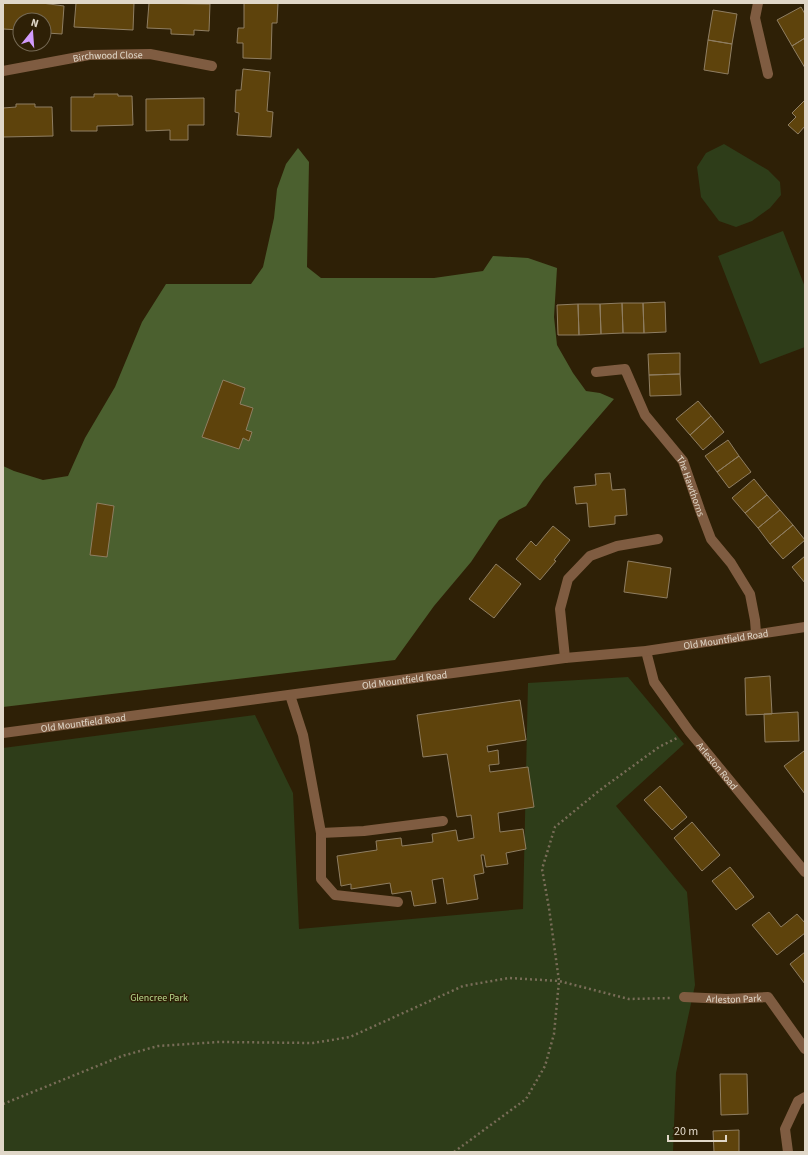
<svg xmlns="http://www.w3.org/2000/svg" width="808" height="1155" font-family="'Source Sans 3',sans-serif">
	<rect width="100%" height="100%" fill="#2e2006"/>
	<!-- green -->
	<path fill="#2e3d19" d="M724,144l44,26 12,12 1,13 -11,13 -18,13 -16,6 -17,-6 -18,-24 -4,-30 9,-14z
		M783,231l22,56v60l-45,17 -42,-108z
		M628,677l56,67 -68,62 71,86 8,93 -19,88 -3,79h-670v-404l252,-33 38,78 6,136 224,-20 5,-226z"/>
	<!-- forest -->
	<path fill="#4b602f" d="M298,148l11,14 -2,105 14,11h113l49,-7 10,-15 35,2 29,10 -3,49 3,28 16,28 13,18 14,2 14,6 -71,82 -17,25 -27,14 -28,42 -37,44 -39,54 -392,47v-241l11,5 29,9 25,-4 17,-38 30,-51 27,-65 24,-38h85l12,-17 11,-49 3,-29 9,-25z"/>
	<!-- building -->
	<path fill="#5e430c" stroke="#8f7e62" d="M3,3h39l22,3 -2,28 -15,-1v3h-3v-16h-24v10l-17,-1z
		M76,3h58l-1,27 -59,-3z
		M149,3l61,1 -1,27 -15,-1v5l-23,-1v-5l-24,-1z
		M244,3h34l-1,20h-5l-1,36 -28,-1v-15h-6l1,-15h6z
		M801,7l4,7v24l-13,8 -15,-26z
		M713,10l24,4 -5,30 -24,-4z
		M805,38v30l-13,-22z
		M708,40l24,4 -4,30 -24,-4z
		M243,69l27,3 -3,39 6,1 -2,25 -34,-2 2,-22 -4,-1 1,-22h5z
		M94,94h24v2h14l1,29 -36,1v5h-26v-34h23z
		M204,98v27h-16v15h-18v-10l-24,1v-32z
		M805,100v26l-7,8 -10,-9 8,-8 -4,-4z
		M16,104h19v3h17l1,29 -50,1v-29l13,-1z
		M665,302l1,30 -22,1 -1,-30z
		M622,303h21l1,30h-21z
		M622,303l1,30 -22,1 -1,-30z
		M578,304h22l1,30 -22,1z
		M578,304l1,31h-21l-1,-30z
		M680,353v21l-31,1 -1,-21z
		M680,374l1,21 -31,1 -1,-21z
		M223,380l22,8 -5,16 13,4 -7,22 6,2 -3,9 -6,-3 -4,11 -37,-12z
		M698,401l13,15 -21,19 -14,-16z
		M711,416l13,16 -21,18 -13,-15z
		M728,440l11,16 -22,16 -12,-16z
		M739,456l12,16 -22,16 -12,-16z
		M610,473l2,17 13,-1 2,26 -12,1v8l-26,3 -2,-24 -11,1 -2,-17 22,-2 -1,-11z
		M754,479l13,16 -22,18 -13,-15z
		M767,495l13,15 -22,18 -13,-15z
		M97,503l17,3 -7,51 -17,-2z
		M780,510l13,15 -23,19 -12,-16z
		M793,525l12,15 -22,19 -13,-15z
		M553,526l17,14 -16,20 2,1 -16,19 -24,-21 15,-18 5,5z
		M805,556v27l-13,-16z
		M628,561l43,7 -4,30 -43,-6z
		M496,564l25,20 -27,34 -25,-19z
		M770,676l2,38 -26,1 -1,-37z
		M520,700l6,40 -39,6 1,6 10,-2 1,14 -10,1 1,7 38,-5 6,40 -36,6 2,19 23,-3 3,20 -20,4 2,11 -22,3 -2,-12h-3l3,18 -10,2 4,24 -31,5 -4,-26 -11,2 4,23 -22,3 -3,-15 -19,3 -2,-11 -39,6v-5l-10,2 -4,-30 40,-6 -1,-9 25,-3 1,8 31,-4 -1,-8 24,-4 2,11 16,-3 -3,-23 -14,2 -10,-63 -24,3 -6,-42z
		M798,712l1,29 -34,1 -1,-28z
		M804,751l1,2v41l-21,-28z
		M660,786l27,31 -15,13 -28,-30z
		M692,822l28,33 -18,16 -28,-33z
		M730,867l24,30 -18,13 -24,-29z
		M769,912l12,15 16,-13 8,9v10l-28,22 -25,-30z
		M805,952v32l-15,-20z
		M720,1074h27l1,40 -27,1z
		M739,1130v22h-25l-1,-21z"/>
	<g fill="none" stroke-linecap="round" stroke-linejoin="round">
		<!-- path -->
		<path stroke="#796d58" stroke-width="2.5" stroke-dasharray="2 3" stroke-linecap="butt" d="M3,1104l119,-48 36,-10 61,-4 94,1 37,-6 113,-51 46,-8 50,3 70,18 42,-1
			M454,1152l72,-53 19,-33 9,-32 5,-53 -10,-73 -7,-39 13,-42 45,-37 59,-43 18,-9"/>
		<!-- minor -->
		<g stroke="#7f5c41" stroke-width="10">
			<path d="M758,3l-3,15 13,56"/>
			<path id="s1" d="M3,71l86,-16 61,-1 62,12"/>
			<path id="s2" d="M596,372l29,-3 20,46 38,46 17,49 11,29 20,24 19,31 5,26 1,13"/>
			<path id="s3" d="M646,651l8,31 35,49 116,141"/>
			<path d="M565,658l-5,-49 8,-30 22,-23 27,-10 41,-7"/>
			<path d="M290,695l13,40 18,98v46l14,16 63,7"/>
			<path id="s4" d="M3,733l562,-75 81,-7 159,-24"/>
			<path d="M321,833l43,-2 79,-10"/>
			<path id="s5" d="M684,997l43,2 41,-2 37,52"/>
			<path d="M788,1152l-3,-23 13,-28 7,-4"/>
		</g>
	</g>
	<g text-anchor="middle" stroke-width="3" stroke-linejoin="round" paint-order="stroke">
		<!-- street labels -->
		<g font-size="10" fill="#e0d7c8" stroke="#2e2006">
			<text dy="4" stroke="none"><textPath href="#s1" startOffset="106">Birchwood Close</textPath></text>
			<text dy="4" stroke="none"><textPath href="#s2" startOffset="165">The Hawthorns</textPath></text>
			<text dy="4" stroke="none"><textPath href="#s4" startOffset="729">Old Mountfield Road</textPath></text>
			<text dy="4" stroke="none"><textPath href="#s4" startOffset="405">Old Mountfield Road</textPath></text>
			<text dy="4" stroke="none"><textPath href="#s4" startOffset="81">Old Mountfield Road</textPath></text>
			<text dy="4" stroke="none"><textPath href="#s3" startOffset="137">Arleston Road</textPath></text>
			<text dy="4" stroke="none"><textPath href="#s5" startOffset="50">Arleston Park</textPath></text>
		</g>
		<!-- park labels -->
		<g font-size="10" fill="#badb8f" stroke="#2e2006">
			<text x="159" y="1001">Glencree Park</text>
		</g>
	</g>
	<!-- border -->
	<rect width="808" height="1155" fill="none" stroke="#e0d7c8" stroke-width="8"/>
	<!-- north arrow -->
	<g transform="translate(32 32) rotate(17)"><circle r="19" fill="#2e2006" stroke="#756954"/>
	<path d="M0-3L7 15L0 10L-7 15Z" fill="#d29cfd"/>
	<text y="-6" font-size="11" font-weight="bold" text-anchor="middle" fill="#e0d7c8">N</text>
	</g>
	<!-- scale -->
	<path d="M668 1135v6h58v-6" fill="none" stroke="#e0d7c8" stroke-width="2"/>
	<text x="674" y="1135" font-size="12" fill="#e0d7c8" stroke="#2e2006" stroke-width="3" paint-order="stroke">20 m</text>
</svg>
